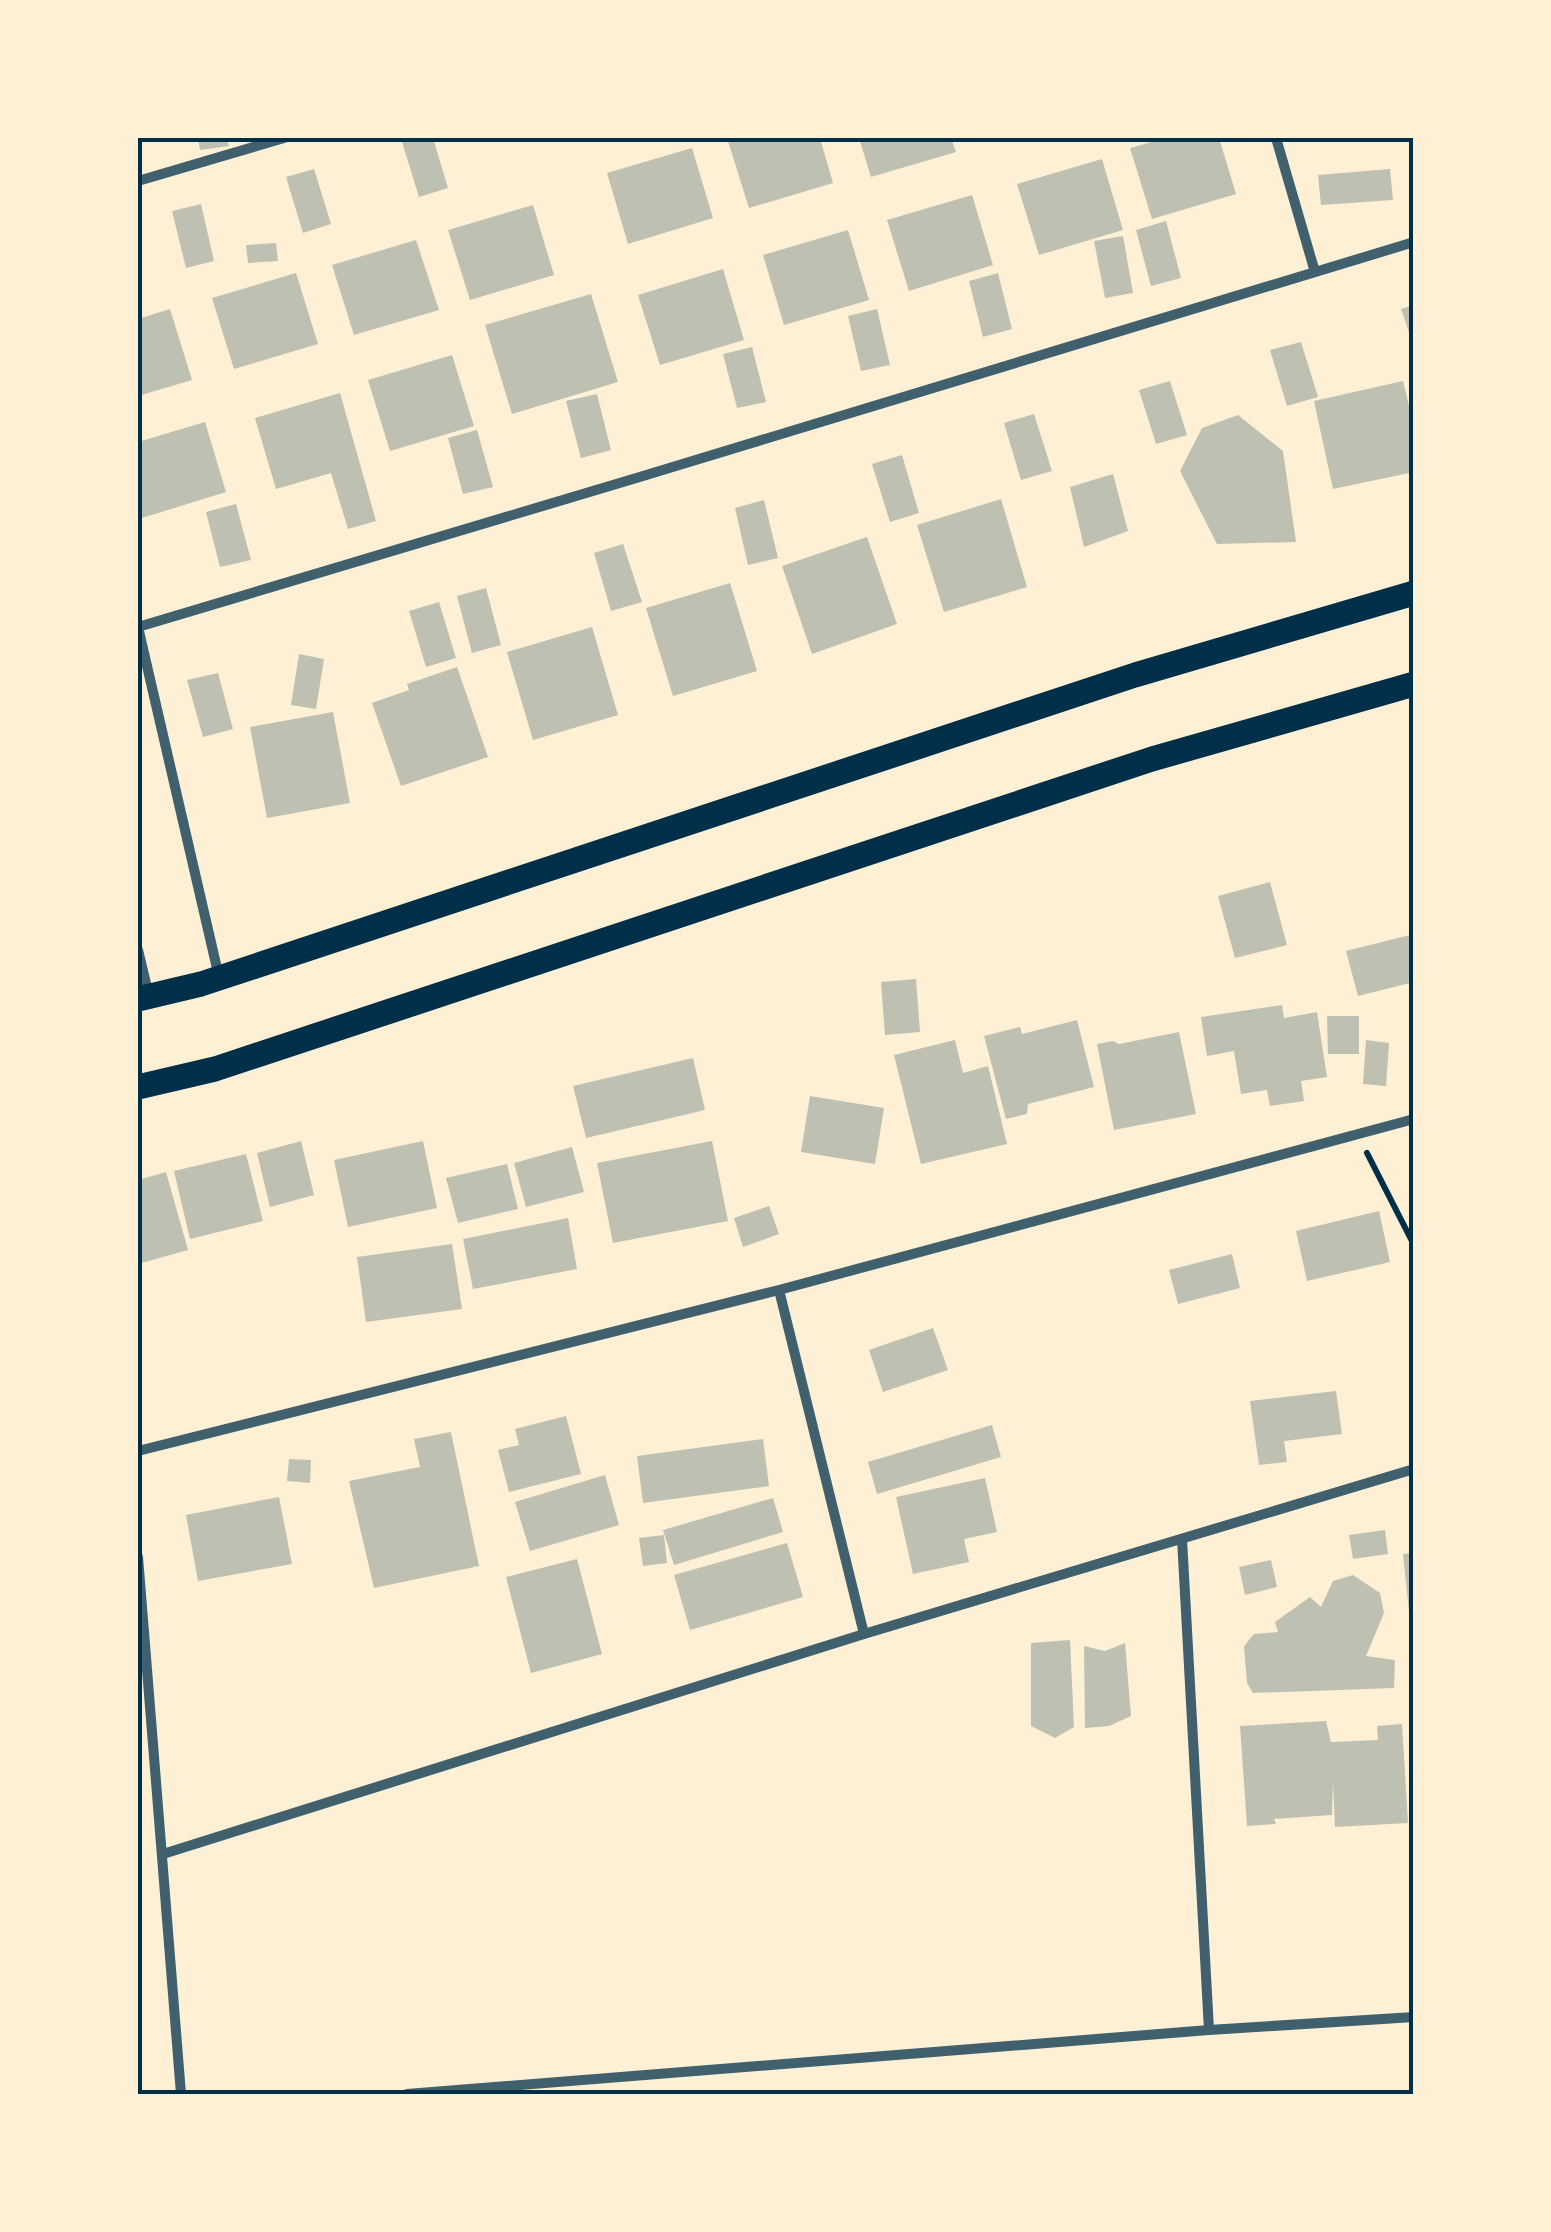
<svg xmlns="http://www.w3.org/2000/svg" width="1551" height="2232" font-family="Lora,serif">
	<rect width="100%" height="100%" fill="#fdf0d5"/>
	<!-- building -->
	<path fill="#bec0b2" d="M198,138h29l2,8 -29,4z
		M416,138h17l15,50 -29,9 -17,-55z
		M727,138h93l13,45 -84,25z
		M859,138h92l5,14 -85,25z
		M1166,138h53l17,56 -84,25 -22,-71z
		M692,148l21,70 -85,26 -21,-71z
		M1102,159l21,71 -84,25 -22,-71z
		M314,169l17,55 -28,9 -17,-56z
		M1390,169l3,31 -72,5 -3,-30z
		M972,195l21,70 -84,26 -22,-71z
		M201,204l13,57 -28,7 -14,-57z
		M533,205l21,70 -84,25 -22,-70z
		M1166,221l15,57 -30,8 -15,-56z
		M848,230l21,70 -85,25 -21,-70z
		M1123,236l10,57 -28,5 -11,-57z
		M416,240l23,70 -85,25 -22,-70z
		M276,243l2,18 -30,2 -2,-18z
		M723,269l21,71 -84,25 -22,-70z
		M296,273l22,71 -84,25 -22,-71z
		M998,273l14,56 -29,8 -14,-56z
		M591,294l27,88 -106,32 -27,-89z
		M1414,305v39h-1l-12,-35z
		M170,309l22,71 -54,16v-77z
		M877,309l13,56 -29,6 -13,-55z
		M1301,342l17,55 -31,9 -17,-56z
		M752,347l14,55 -29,6 -14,-54z
		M452,355l22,71 -84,25 -22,-71z
		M1170,381l17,54 -31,9 -17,-54z
		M1403,381l11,45v46l-81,17 -19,-88z
		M340,393l36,128 -28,8 -17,-56 -55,16 -21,-71z
		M597,394l14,56 -30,8 -15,-57z
		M1034,414l18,57 -31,9 -17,-57z
		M1238,415l45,36 13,91 -79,2 -37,-73 22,-43z
		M205,422l21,70 -84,26 -4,-14v-62z
		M477,430l16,57 -30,7 -15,-56z
		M902,455l17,58 -29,9 -18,-58z
		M1113,474l15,57 -44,16 -14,-60z
		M1001,499l26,88 -83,25 -27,-87z
		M764,500l14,58 -30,7 -13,-57z
		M236,504l15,56 -31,7 -14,-55z
		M867,537l30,87 -85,30 -30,-88z
		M623,544l19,58 -31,9 -17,-58z
		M730,583l27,88 -84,25 -27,-88z
		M486,588l15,57 -29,8 -15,-57z
		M439,602l17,56 -30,9 -17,-56z
		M592,627l26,88 -85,25 -26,-88z
		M299,654l25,5 -8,50 -25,-4z
		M457,667l31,90 -87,29 -29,-83 37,-13 -2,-6z
		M218,673l15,56 -30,8 -16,-57z
		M333,712l17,91 -83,15 -17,-91z
		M1270,882l17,63 -52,13 -17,-62z
		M1414,934v48l-56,14 -12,-45z
		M916,979l4,53 -35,3 -4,-53z
		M1282,1005l2,13 33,-6 10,65 -26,4 3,20 -34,5 -3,-16 -26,4 -7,-43 -27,5 -6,-39z
		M1327,1016h32v38h-31z
		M1077,1020l17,67 -66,17 -1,10 -21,5 -22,-83 36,-9 2,7z
		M1179,1032l17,82 -82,16 -17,-86 16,-3 6,3z
		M955,1040l8,33 25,-7 19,78 -86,20 -27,-109z
		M1366,1040l23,3 -3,43 -23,-2z
		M693,1058l12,52 -119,28 -13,-52z
		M810,1096l74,12 -9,56 -74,-12z
		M301,1141l13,54 -44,12 -13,-54z
		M423,1141l14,67 -89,19 -14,-67z
		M712,1141l16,80 -115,22 -16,-80z
		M572,1147l12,45 -58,15 -12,-44z
		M246,1154l17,67 -73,18 -16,-68z
		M507,1164l11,45 -60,14 -12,-45z
		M166,1172l22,78 -50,14v-84z
		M769,1206l10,28 -36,13 -9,-29z
		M1379,1211l11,51 -83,19 -11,-50z
		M568,1218l9,51 -104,20 -10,-50z
		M452,1244l10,65 -96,13 -9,-65z
		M1232,1254l8,34 -62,16 -9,-34z
		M933,1328l15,42 -65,22 -14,-42z
		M1336,1391l6,43 -58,7 3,21 -28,3 -9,-64z
		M566,1416l15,58 -72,18 -11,-42 21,-5 -4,-16z
		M992,1425l9,32 -124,37 -9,-32z
		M451,1432l28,134 -105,22 -25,-107 71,-14 -6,-28z
		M763,1439l6,47 -126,17 -6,-47z
		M289,1459l22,1 -1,23 -23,-2z
		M605,1475l14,50 -89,26 -15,-49z
		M985,1478l12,54 -33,7 5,23 -56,12 -17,-77z
		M279,1497l13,67 -94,17 -12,-66z
		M773,1498l10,34 -109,33 -11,-35z
		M1385,1530l3,24 -35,5 -4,-24z
		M664,1535l3,28 -24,3 -4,-28z
		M787,1543l16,54 -113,33 -16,-55z
		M1414,1553v77l-3,1 -8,-77z
		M577,1559l25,95 -71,19 -25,-96z
		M1271,1560l6,27 -32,8 -6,-28z
		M1353,1575l27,18 4,20 -18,43 29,4 -1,28 -141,5 -6,-10 -3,-37 10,-12 24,-2 -3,-10 35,-25 11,10 12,-26z
		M1070,1640l4,87 -19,11 -24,-12v-83z
		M1125,1643l6,73 -22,10 -24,2 -1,-82 21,5z
		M1326,1721l5,21 47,-2 -1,-14 25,-2 6,99 -73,4 -2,-45 -1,33 -58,4 2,5 -29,2 -7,-100z"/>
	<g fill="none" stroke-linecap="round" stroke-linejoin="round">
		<!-- path -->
		<path stroke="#003049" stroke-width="6" d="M1367,1153l47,92"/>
		<!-- minor -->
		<path stroke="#3f606c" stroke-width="10" d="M1276,138l39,134
			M138,181l146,-43
			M138,627l505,-151 771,-234
			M138,627l81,350
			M138,950l11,46
			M779,1290l85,344
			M138,1451l641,-161 635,-171
			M1182,1539l27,491
			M138,1557l43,537
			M163,1854l701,-220 550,-165
			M407,2094l802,-64 205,-13"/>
		<!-- primary -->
		<path stroke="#003049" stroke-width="25" d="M138,999l63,-15 934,-309 279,-82
			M138,1087l77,-18 937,-310 262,-75"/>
	</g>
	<!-- border -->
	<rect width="1551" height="2232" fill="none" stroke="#fdf0d5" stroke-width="280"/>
	<rect x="140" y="140" width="1271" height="1952" fill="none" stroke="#003049" stroke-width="4"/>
</svg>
